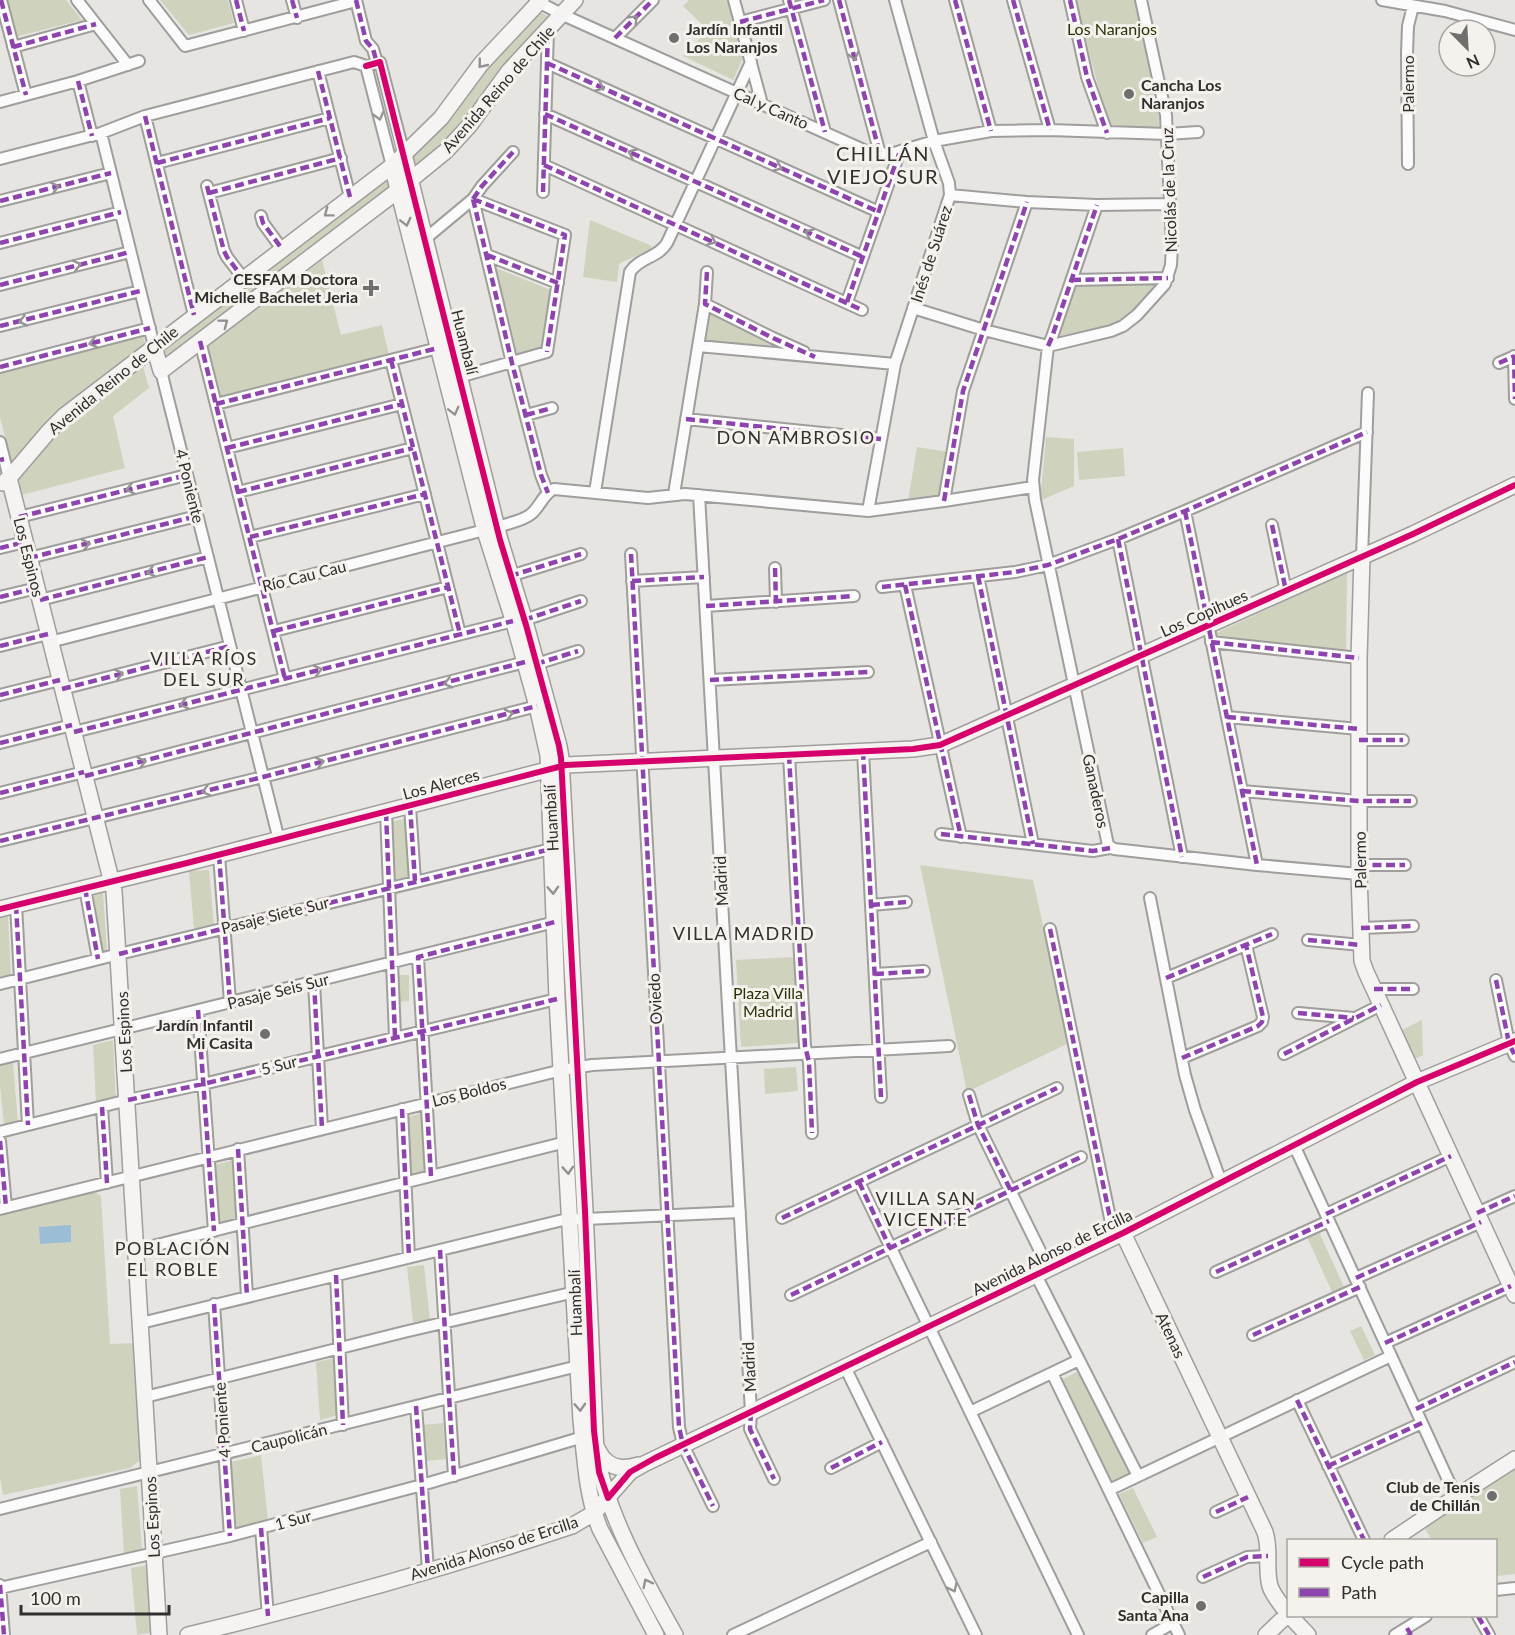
<svg xmlns="http://www.w3.org/2000/svg" width="1515" height="1635" font-family="Lato,sans-serif">
	<rect width="100%" height="100%" fill="#e7e5e2"/>
	<!-- green -->
	<path fill="#cfd2bc" d="M6,0h60l16,20 -67,17z
		M160,0h68l6,23 -45,12z
		M689,0h38l16,58 -10,22 -50,-24 25,-26 -25,-24z
		M1075,0h59l24,104 1,25 -50,-2z
		M540,12l13,7 -90,107 -49,46 -4,-16c44,-48 85,-98 130,-144z
		M392,175l2,11 -229,175 -3,-11z
		M590,220l62,26 -2,4 -28,12 -3,3 -2,17 -34,-5z
		M322,260l19,75 41,-10 7,30 -168,43 -13,-53z
		M491,266l62,25 -8,57 -32,8z
		M1157,282c-10,13 -20,26 -33,35 -16,11 -51,16 -70,20l18,-50z
		M711,308l82,39 -87,-6z
		M143,335l2,9 -96,77 -29,35 -8,6 -12,-44v-46z
		M142,363l7,25 -36,28 12,52 -111,29 -2,-15 49,-57z
		M1046,437l28,2v47l-32,14 -1,-9z
		M917,447l31,5 -7,43 -33,6z
		M1123,448l2,28 -46,4 -2,-28z
		M1347,572l-1,79 -130,-12 -2,-5z
		M410,818l3,57 -19,5 -5,-58z
		M920,865l113,15 36,163 -102,49z
		M209,870l5,56 -20,2 -5,-57z
		M103,893l4,58 -14,4 -9,-57z
		M8,916l3,61 -11,2v-61z
		M794,957l5,86 -58,4 -5,-87z
		M396,975h13v26l-13,1z
		M1422,1020l1,35 -12,6 -13,-29z
		M113,1040l3,59 -20,4 -3,-58z
		M13,1062l5,62 -14,2 -4,-41v-20z
		M796,1067l2,24 -33,3 -1,-25z
		M422,1113l3,60 -18,4 -2,-59z
		M234,1160l3,58 -20,5 -3,-58z
		M94,1192l7,4 9,148 27,-1 5,107 -3,11 -9,7 -127,27 -3,-17v-262z
		M1319,1232l25,55 -12,5 -25,-55z
		M424,1265l6,55 -17,2 -6,-55z
		M1361,1326l14,29 -11,5 -14,-29z
		M335,1358l3,57 -18,5 -4,-58z
		M1081,1370l50,103 -22,11 -50,-103z
		M443,1423l3,36 -20,2 -3,-36z
		M261,1455l7,66 -31,9 -6,-68z
		M1515,1466v108l-19,2v-36h-64l-9,-14z
		M137,1486l5,64 -18,4 -4,-65z
		M1133,1488l24,49 -14,6 -24,-49z
		M149,1565l5,67 -17,3 -6,-67z"/>
	<!-- water -->
	<path fill="#9cbdd6" d="M71,1225v17l-31,2 -1,-17z"/>
	<g fill="none" stroke-linecap="round" stroke-linejoin="round">
		<!-- street casing -->
		<g stroke="#9f9e9c" stroke-width="14">
			<path id="street" d="M1,0l25,95
				M77,0l51,65
				M149,0l36,46 171,-45
				M236,0l8,31
				M292,0l5,18
				M356,0l10,41 7,8 4,14
				M535,0l28,15 303,136 14,3 14,-1 40,-12 57,-10 59,-1 117,4 31,-2
				M734,0l28,104
				M789,0l36,132
				M839,0l41,154
				M955,0l36,131
				M1013,0l37,130
				M1070,0l17,77 20,56
				M1382,0l63,11 70,19
				M740,22l84,-22
				M615,38l38,-38
				M13,47l83,-23
				M547,63l332,149
				M366,66l14,-4 24,92
				M366,66l26,100
				M318,71l32,126
				M78,81l14,55
				M0,102l78,-21 61,-20
				M545,114l318,143
				M145,116l49,199
				M101,133l53,213
				M0,159l101,-26 44,-17 209,-54 12,4
				M157,163l173,-45
				M1408,164l-1,-111 1,-27 5,-20
				M544,165l318,145
				M207,186l17,65 3,6 16,21
				M543,192l5,-162
				M209,193l132,-35
				M950,195l77,7 70,3 72,-1
				M473,199l39,164 29,112 7,18
				M0,201l111,-28
				M1097,205l-45,132 -4,9 -15,134 2,20 73,345 6,4 143,16 102,9
				M261,216l2,7 19,26
				M425,239l48,-40 9,-13 31,-34
				M0,243l121,-31
				M487,255l71,28
				M1072,280l96,-2
				M0,285l130,-33
				M847,302l53,-151
				M705,304l68,34 31,14
				M913,308l71,22 64,16 9,-2 54,-13 12,-5 14,-11 28,-31 6,-19 1,-19 -6,-131 -25,-115
				M0,326l140,-35
				M200,341l85,338
				M698,346l197,18
				M1514,356l1,43
				M391,360l69,274
				M1499,363l16,-7
				M0,367l150,-39
				M161,371l118,469
				M459,377l88,-25 18,-117 -92,-36
				M216,404l222,-56
				M526,415l26,-7
				M686,419l195,20
				M0,442l9,36
				M227,448l175,-44
				M238,492l175,-44
				M595,492l35,-220c10,-15 28,-14 37,-29l84,-181
				M674,494l31,-190 2,-32
				M699,495l52,917 -1,17 24,50
				M944,501l19,-110 64,-189
				M868,511l27,-147 55,-169 -1,-12 -15,-42 -39,-141
				M1185,511l72,354
				M19,517l168,-42
				M1272,525l14,66
				M250,537l175,-43
				M1118,539l64,318
				M0,548l25,-6
				M631,554l48,873 4,18 30,61
				M1362,557l6,-164
				M29,558l168,-42
				M775,568l1,34
				M510,576l71,-22
				M978,576l55,268
				M632,581l72,-4
				M905,585l56,252
				M882,587l133,-15 33,-7 70,-26 67,-28 182,-79
				M0,597l37,-9
				M40,600l168,-43
				M706,606l148,-10
				M524,620l57,-19
				M274,631l174,-44
				M50,642l454,-117c9,-3 20,-5 27,-11 9,-7 12,-20 23,-25l94,9 37,-4 183,17 76,-10 89,-14
				M1211,642l148,16
				M0,646l48,-12
				M536,664l42,-13
				M710,680l158,-8
				M62,689l168,-43
				M0,695l60,-15
				M1227,717l132,12
				M74,732l439,-111
				M1359,740h44
				M0,743l72,-18
				M863,751l18,346
				M789,755l16,291 4,16 3,71
				M85,776l440,-114
				M1242,791l117,10h52
				M0,793l84,-21
				M410,806l5,75
				M386,812l9,225
				M941,834l152,17 17,-3
				M0,841l263,-64 274,-71
				M219,855l11,147
				M1359,865h46
				M85,888l13,71
				M1150,898l35,177 10,35 26,72
				M16,905l12,220
				M871,905l35,-3
				M1361,928l52,-2
				M1050,929l64,308
				M1308,940l53,5
				M418,957l13,219
				M875,974l49,-3
				M1166,978l106,-44
				M1496,980l13,63 6,13
				M314,982l8,147
				M0,984l119,-30 432,-105
				M1374,989h39
				M198,1010l16,221
				M1298,1013l56,5
				M1284,1054l97,-49
				M1182,1058l76,-32 4,-4 1,-5 -17,-72
				M0,1059l555,-137
				M969,1095l9,30 71,144
				M102,1107l5,76
				M402,1109l7,148
				M0,1132l128,-32 75,-16 354,-85
				M0,1141l6,66
				M1294,1145l162,352
				M238,1149l9,147
				M859,1182l219,453
				M0,1209l562,-139 30,-5 357,-19
				M1477,1213l38,-17
				M1326,1214l125,-58
				M782,1218l275,-130
				M137,1250l429,-108
				M440,1250l14,226
				M1216,1272l113,-51
				M336,1275l7,150
				M1036,1275l102,201
				M1356,1278l125,-56
				M791,1295l290,-138
				M214,1304l16,232
				M141,1323l422,-103 177,-8
				M1253,1335l107,-48
				M1385,1343l126,-57
				M845,1367l131,268
				M1052,1373l127,262
				M145,1397l259,-65 171,-40
				M1297,1400l67,140
				M416,1406l12,164
				M1416,1409l99,-47
				M970,1412l109,-52
				M1328,1466l94,-43
				M831,1468l51,-26
				M1109,1490l282,-134
				M0,1509l578,-143
				M1216,1512l32,-15
				M261,1528l7,88
				M1203,1577l44,-20 21,-1
				M0,1585l4,50
				M0,1588l230,-52 192,-51 161,-48
				M1496,1590l19,-2
				M1478,1616l11,19
				M733,1635l198,-93
				M1152,1635l21,-12
				M1395,1635l31,-19"/>
		</g>
		<!-- secondary casing -->
		<g stroke="#9f9e9c" stroke-width="18">
			<path id="secondary" d="M404,154l96,386 26,85 33,121 2,12 24,453 11,241c10,61 49,129 79,183
				M392,166l93,365 29,92 23,83 11,49 9,244 24,421c4,37 5,74 19,109l56,106
				M154,346l7,25 231,-176 54,-44 23,-25 40,-55 66,-71
				M9,478l105,413 45,744
				M3,483l6,-5 40,-47 15,-15 328,-250 49,-48 40,-54 60,-64
				M1362,557l-3,101v216l3,87 4,11 149,323
				M0,909l187,-46 379,-98 347,-16 27,-4 473,-211 102,-49
				M1123,1233l142,299c6,18 0,36 5,54 3,10 12,19 18,28
				M597,1448c8,19 23,23 41,17
				M1392,1540l64,-43 59,-38
				M1290,1616l18,19
				M188,1635c129,-31 258,-67 384,-109l22,-13 36,-41 14,-8 479,-231 294,-151 98,-41
				M1266,1635l22,-21"/>
		</g>
		<!-- street -->
		<use href="#street" stroke="#fbfbfb" stroke-width="10"/>
		<!-- secondary -->
		<use href="#secondary" stroke="#f6f3f3" stroke-width="15"/>
		<!-- quiet -->
		<path stroke="#8e44ad" stroke-width="4.5" stroke-dasharray="9 4.5" stroke-linecap="butt" d="M1,0l25,95
			M236,0l8,31
			M292,0l5,18
			M356,0l10,41 7,8 4,14
			M789,0l36,132
			M839,0l41,154
			M955,0l36,131
			M1013,0l37,130
			M1070,0l17,77 20,56
			M740,22l84,-22
			M615,38l38,-38
			M13,47l83,-23
			M547,63l332,149
			M318,71l32,126
			M78,81l14,55
			M545,114l318,143
			M145,116l49,199
			M157,163l173,-45
			M544,165l318,145
			M207,186l17,65 3,6 16,21
			M543,192l5,-162
			M209,193l132,-35
			M473,199l39,164 29,112 7,18
			M473,199l92,36 -18,117
			M473,199l9,-13 31,-34
			M0,201l111,-28
			M261,216l2,7 19,26
			M0,243l121,-31
			M487,255l71,28
			M707,272l-2,32 68,34 42,19
			M1072,280l96,-2
			M0,285l130,-33
			M847,302l53,-151
			M0,326l140,-35
			M200,341l85,338
			M1048,346l4,-9 45,-132
			M1514,356l1,43
			M391,360l69,274
			M1499,363l16,-7
			M0,367l150,-39
			M216,404l222,-56
			M526,415l26,-7
			M686,419l195,20
			M227,448l175,-44
			M0,460l4,-1
			M238,492l175,-44
			M944,501l19,-110 64,-189
			M1185,511l72,354
			M19,517l168,-42
			M1272,525l14,66
			M250,537l175,-43
			M1118,539l64,318
			M0,548l25,-6
			M631,554l48,873 4,18 30,61
			M29,558l168,-42
			M775,568l1,34
			M510,576l71,-22
			M978,576l55,268
			M632,581l72,-4
			M905,585l56,252
			M882,587l133,-15 33,-7 70,-26 67,-28 182,-79
			M0,597l37,-9
			M40,600l168,-43
			M706,606l148,-10
			M524,620l57,-19
			M274,631l174,-44
			M1211,642l148,16
			M0,646l48,-12
			M536,664l42,-13
			M710,680l158,-8
			M62,689l168,-43
			M0,695l60,-15
			M1227,717l132,12
			M74,732l439,-111
			M1359,740h44
			M0,743l72,-18
			M863,751l18,346
			M789,755l16,291 4,16 3,71
			M85,776l440,-114
			M1242,791l117,10h52
			M0,793l84,-21
			M410,806l5,75
			M386,812l9,225
			M941,834l152,17 17,-3
			M0,841l263,-64 274,-71
			M219,855l11,147
			M1359,865h46
			M85,888l13,71
			M16,905l12,220
			M871,905l35,-3
			M1361,928l52,-2
			M1050,929l64,308
			M1308,940l53,5
			M119,954l432,-105
			M875,974l49,-3
			M1166,978l106,-44
			M1496,980l13,63 6,13
			M314,982l8,147
			M1374,989h39
			M198,1010l16,221
			M1298,1013l56,5
			M1284,1054l97,-49
			M1182,1058l76,-32 4,-4 1,-5 -17,-72
			M969,1095l9,30 33,66
			M128,1100l75,-16 354,-85
			M102,1107l5,76
			M402,1109l7,148
			M0,1141l6,66
			M238,1149l9,147
			M431,1176l-13,-219 137,-35
			M859,1182l31,66
			M1477,1213l38,-17
			M1326,1214l125,-58
			M782,1218l275,-130
			M440,1250l14,226
			M1216,1272l113,-51
			M336,1275l7,150
			M1356,1278l125,-56
			M791,1295l290,-138
			M214,1304l16,232
			M1253,1335l107,-48
			M1385,1343l126,-57
			M1297,1400l67,140
			M416,1406l12,164
			M1416,1409l99,-47
			M751,1412l-1,17 24,50
			M1328,1466l94,-43
			M831,1468l51,-26
			M1216,1512l32,-15
			M261,1528l7,88
			M1203,1577l44,-20 21,-1
			M0,1585l4,50
			M1478,1616l11,19
			M1407,1628l4,7"/>
		<!-- cycleway casing -->
		<g stroke="#f5f2ee" stroke-width="10">
			<path id="cycleway" d="M366,66l14,-4 120,478 26,85 33,121 2,12 24,453 9,220 5,41 9,26 22,-26 25,-14 468,-225 294,-151 98,-41
				M0,909l187,-46 379,-98 347,-16 27,-4 473,-211 102,-49"/>
		</g>
		<!-- cycleway -->
		<use href="#cycleway" stroke="#d6006c" stroke-width="6"/>
	</g>
	<!-- one-way arrows -->
	<defs><path id="oneway-chevron" d="M-2-3.5L2.5 0L-2 3.5" fill="none" stroke-width="1.6" stroke-linecap="round" stroke-linejoin="round" transform="scale(1.5)"/></defs>
	<g stroke="#969594">
		<use href="#oneway-chevron" transform="translate(634 19) rotate(-45)"/>
		<use href="#oneway-chevron" transform="translate(854 56) rotate(75)"/>
		<use href="#oneway-chevron" transform="translate(600 87) rotate(24)"/>
		<use href="#oneway-chevron" transform="translate(379 116) rotate(75)"/>
		<use href="#oneway-chevron" transform="translate(632 153) rotate(-156)"/>
		<use href="#oneway-chevron" transform="translate(778 167) rotate(24)"/>
		<use href="#oneway-chevron" transform="translate(55 187) rotate(-14)"/>
		<use href="#oneway-chevron" transform="translate(809 233) rotate(-156)"/>
		<use href="#oneway-chevron" transform="translate(712 241) rotate(24)"/>
		<use href="#oneway-chevron" transform="translate(77 265) rotate(-14)"/>
		<use href="#oneway-chevron" transform="translate(23 321) rotate(166)"/>
		<use href="#oneway-chevron" transform="translate(93 343) rotate(165)"/>
		<use href="#oneway-chevron" transform="translate(130 489) rotate(166)"/>
		<use href="#oneway-chevron" transform="translate(86 544) rotate(-14)"/>
		<use href="#oneway-chevron" transform="translate(151 572) rotate(166)"/>
		<use href="#oneway-chevron" transform="translate(318 670) rotate(-14)"/>
		<use href="#oneway-chevron" transform="translate(119 674) rotate(-14)"/>
		<use href="#oneway-chevron" transform="translate(448 683) rotate(166)"/>
		<use href="#oneway-chevron" transform="translate(184 704) rotate(166)"/>
		<use href="#oneway-chevron" transform="translate(509 714) rotate(-14)"/>
		<use href="#oneway-chevron" transform="translate(142 762) rotate(-14)"/>
		<use href="#oneway-chevron" transform="translate(320 762) rotate(-14)"/>
		<use href="#oneway-chevron" transform="translate(206 791) rotate(166)"/>
		<use href="#oneway-chevron" transform="translate(953 1588) rotate(64)"/>
	</g>
	<g stroke="#949190">
		<use href="#oneway-chevron" transform="translate(482 64) rotate(129)"/>
		<use href="#oneway-chevron" transform="translate(328 213) rotate(143)"/>
		<use href="#oneway-chevron" transform="translate(406 222) rotate(76)"/>
		<use href="#oneway-chevron" transform="translate(224 323) rotate(-37)"/>
		<use href="#oneway-chevron" transform="translate(454 411) rotate(76)"/>
		<use href="#oneway-chevron" transform="translate(553 890) rotate(87)"/>
		<use href="#oneway-chevron" transform="translate(568 1170) rotate(86)"/>
		<use href="#oneway-chevron" transform="translate(580 1407) rotate(87)"/>
		<use href="#oneway-chevron" transform="translate(647 1583) rotate(-117)"/>
	</g>
	<!-- markers -->
	<g fill="#716f6d" stroke="#f5f2ee" stroke-width="2">
		<circle cx="674" cy="38" r="6"/>
		<circle cx="1129" cy="94" r="6"/>
		<path d="M368 279h6v6h6v6h-6v6h-6v-6h-6v-6h6z"/>
		<circle cx="265" cy="1034" r="6"/>
		<circle cx="1492" cy="1496" r="6"/>
		<circle cx="1201" cy="1606" r="6"/>
	</g>
	<g text-anchor="middle" stroke-width="6" stroke-linejoin="round" paint-order="stroke">
		<!-- poi labels -->
		<g font-size="16" font-weight="bold" fill="#312f2e" stroke="#f5f2ee" text-anchor="end">
			<text x="686" y="35" text-anchor="start">Jardín Infantil<tspan x="686" dy="18">Los Naranjos</tspan></text>
			<text x="1141" y="91" text-anchor="start">Cancha Los<tspan x="1141" dy="18">Naranjos</tspan></text>
			<text x="358" y="285">CESFAM Doctora<tspan x="358" dy="18">Michelle Bachelet Jeria</tspan></text>
			<text x="253" y="1031">Jardín Infantil<tspan x="253" dy="18">Mi Casita</tspan></text>
			<text x="1480" y="1493">Club de Tenis<tspan x="1480" dy="18">de Chillán</tspan></text>
			<text x="1189" y="1603">Capilla<tspan x="1189" dy="18">Santa Ana</tspan></text>
		</g>
		<!-- park labels -->
		<g font-size="16" fill="#2d3105" stroke="#f5f2ee">
			<text x="1112" y="35">Los Naranjos</text>
			<text x="768" y="999">Plaza Villa<tspan x="768" dy="18">Madrid</tspan></text>
		</g>
		<!-- street labels -->
		<g font-size="16" fill="#312f2e" stroke="#f5f2ee">
			<text transform="translate(1408 84) rotate(-90)" y="6">Palermo</text>
			<text transform="translate(498 89) rotate(-49)" y="6">Avenida Reino de Chile</text>
			<text transform="translate(771 108) rotate(24)" y="6">Cal y Canto</text>
			<text transform="translate(1169 190) rotate(-92)" y="6">Nicolás de la Cruz</text>
			<text transform="translate(931 254) rotate(-72)" y="6">Inés de Suárez</text>
			<text transform="translate(465 342) rotate(76)" y="6">Huambalí</text>
			<text transform="translate(113 380) rotate(-39)" y="6">Avenida Reino de Chile</text>
			<text transform="translate(190 486) rotate(76)" y="6">4 Poniente</text>
			<text transform="translate(29 557) rotate(76)" y="6">Los Espinos</text>
			<text transform="translate(304 576) rotate(-14)" y="6">Río Cau Cau</text>
			<text transform="translate(1204 613) rotate(-24)" y="6">Los Copihues</text>
			<text transform="translate(441 784) rotate(-15)" y="6">Los Alerces</text>
			<text transform="translate(1096 791) rotate(78)" y="6">Ganaderos</text>
			<text transform="translate(551 818) rotate(-93)" y="6">Huambalí</text>
			<text transform="translate(1360 860) rotate(-91)" y="6">Palermo</text>
			<text transform="translate(721 881) rotate(-93)" y="6">Madrid</text>
			<text transform="translate(275 915) rotate(-14)" y="6">Pasaje Siete Sur</text>
			<text transform="translate(278 991) rotate(-14)" y="6">Pasaje Seis Sur</text>
			<text transform="translate(655 999) rotate(-93)" y="6">Oviedo</text>
			<text transform="translate(124 1032) rotate(-93)" y="6">Los Espinos</text>
			<text transform="translate(279 1065) rotate(-14)" y="6">5 Sur</text>
			<text transform="translate(469 1092) rotate(-14)" y="6">Los Boldos</text>
			<text transform="translate(1052 1252) rotate(-26)" y="6">Avenida Alonso de Ercilla</text>
			<text transform="translate(575 1303) rotate(-92)" y="6">Huambalí</text>
			<text transform="translate(1171 1335) rotate(65)" y="6">Atenas</text>
			<text transform="translate(749 1367) rotate(-93)" y="6">Madrid</text>
			<text transform="translate(222 1420) rotate(-94)" y="6">4 Poniente</text>
			<text transform="translate(289 1438) rotate(-14)" y="6">Caupolicán</text>
			<text transform="translate(152 1517) rotate(-93)" y="6">Los Espinos</text>
			<text transform="translate(293 1520) rotate(-15)" y="6">1 Sur</text>
			<text transform="translate(494 1548) rotate(-18)" y="6">Avenida Alonso de Ercilla</text>
		</g>
		<!-- neighbourhood labels -->
		<g font-size="18" letter-spacing="1.5" fill="#33302e" stroke="#f5f2ee">
			<text x="796" y="444">DON AMBROSIO</text>
			<text x="204" y="665">VILLA RÍOS<tspan x="204" dy="21">DEL SUR</tspan></text>
			<text x="744" y="940">VILLA MADRID</text>
			<text x="926" y="1205">VILLA SAN<tspan x="926" dy="21">VICENTE</tspan></text>
			<text x="173" y="1255">POBLACIÓN<tspan x="173" dy="21">EL ROBLE</tspan></text>
		</g>
		<!-- quarter labels -->
		<g font-size="20" letter-spacing="1.5" fill="#33302e" stroke="#f5f2ee">
			<text x="883" y="161">CHILLÁN<tspan x="883" dy="23">VIEJO SUR</tspan></text>
		</g>
	</g>
	<!-- legend -->
	<rect x="1287" y="1539" width="210" height="78" fill="#f5f2ee" stroke="#a7a4a1" stroke-width="1.5"/>
	<rect x="1299" y="1558" width="30" height="9" fill="#d6006c" stroke="#a7a4a1" stroke-width="1.5"/>
	<text x="1341" y="1569" font-size="18" fill="#312f2e">Cycle path</text>
	<rect x="1299" y="1588" width="30" height="9" fill="#8e44ad" stroke="#a7a4a1" stroke-width="1.5"/>
	<text x="1341" y="1599" font-size="18" fill="#312f2e">Path</text>
	<!-- north arrow -->
	<g transform="translate(1467 48) rotate(156)"><circle r="28" fill="#f5f2ee" stroke="#a7a4a1" stroke-width="1.5"/>
	<path d="M0-4.5L10 22L0 15L-10 22Z" fill="#716f6d"/>
	<text y="-9" font-size="16" font-weight="bold" text-anchor="middle" fill="#312f2e">N</text>
	</g>
	<!-- scale -->
	<path d="M21 1605v9h148v-9" fill="none" stroke="#312f2e" stroke-width="3"/>
	<text x="30" y="1605" font-size="18" fill="#312f2e" stroke="#f5f2ee" stroke-width="4.5" paint-order="stroke">100 m</text>
</svg>
